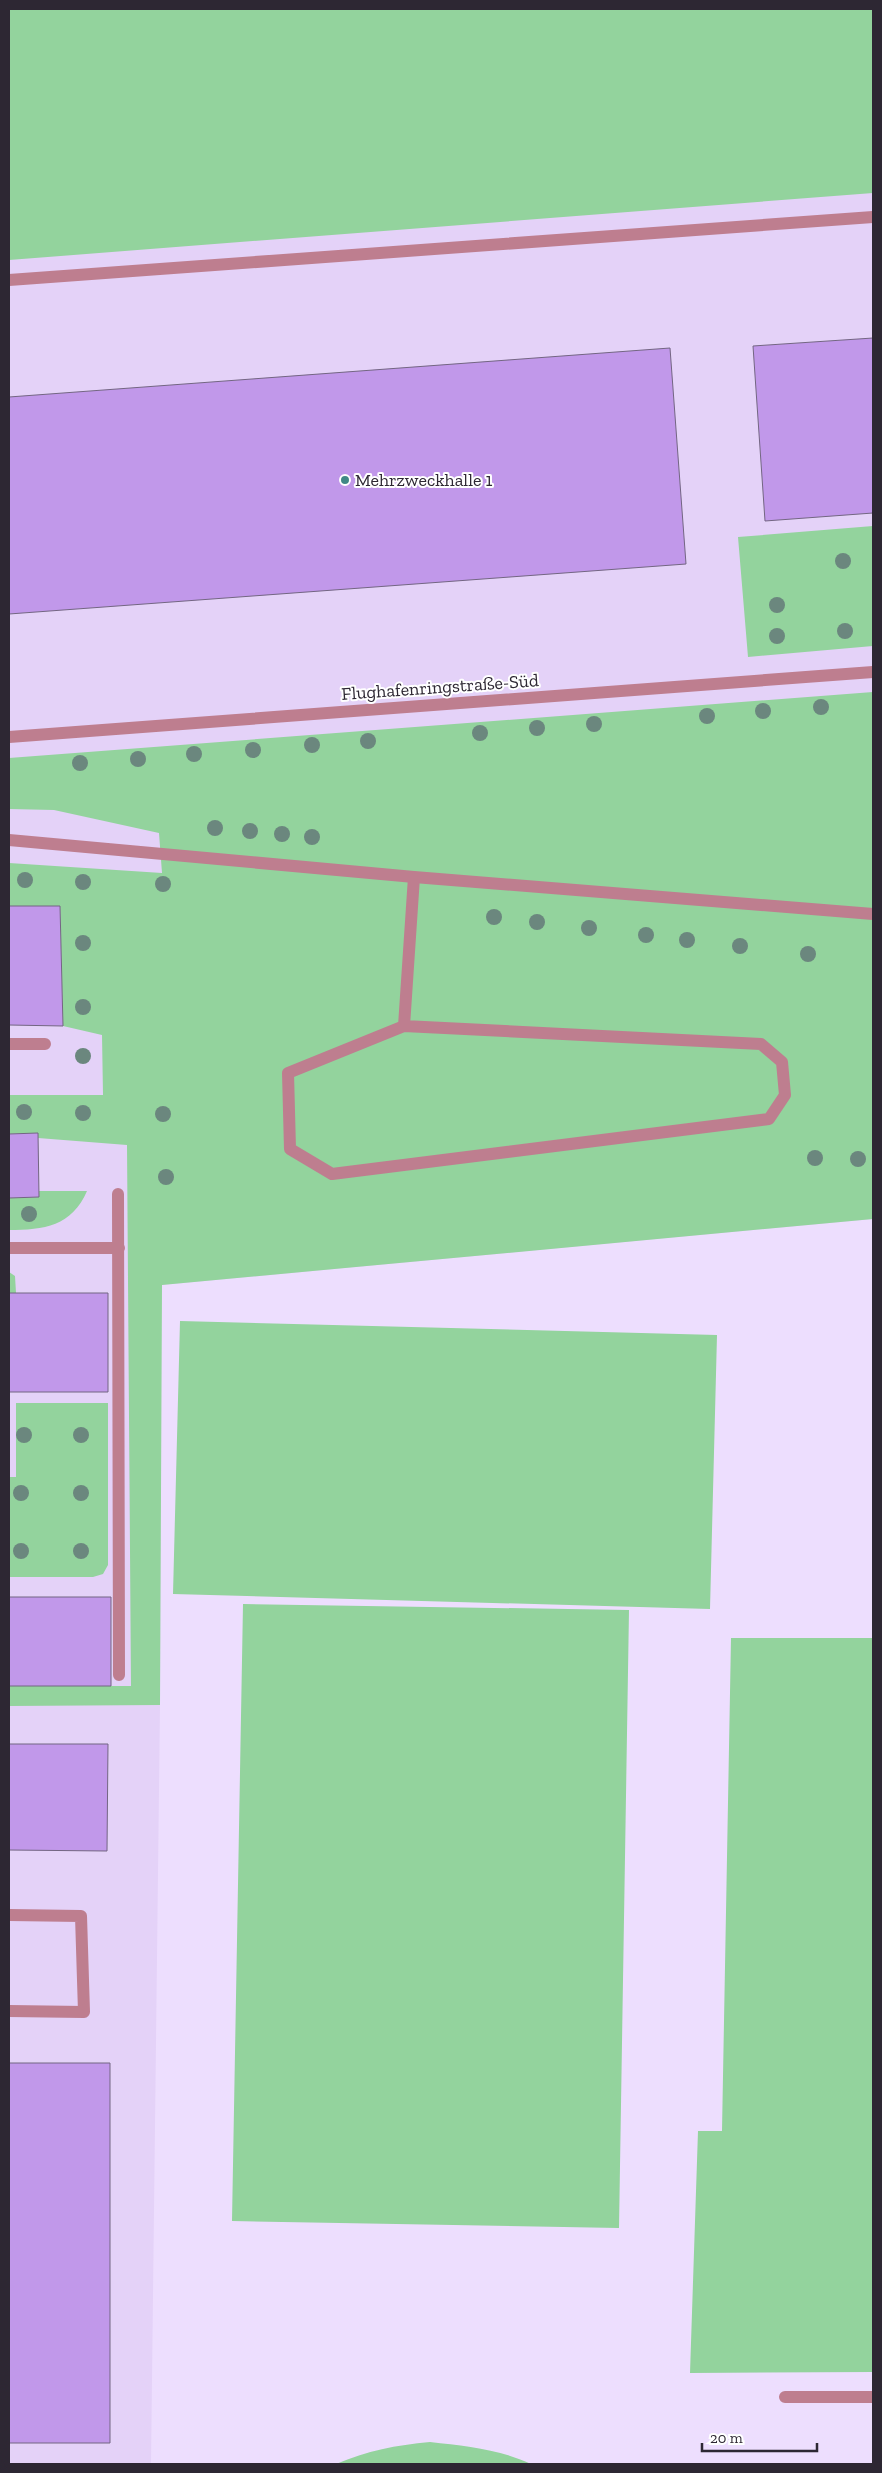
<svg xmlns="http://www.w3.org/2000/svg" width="882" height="2473" font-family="'Zilla Slab',serif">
	<rect width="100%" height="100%" fill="#eddefe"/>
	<!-- built -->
	<path fill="#e4d2f8" d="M9,9h864v1210l-712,66 -1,420 -9,759h-142z"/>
	<!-- green -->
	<path fill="#93d39d" d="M9,9h864v184l-864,67z
		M873,526v120l-125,11 -10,-120z
		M873,692v527l-711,66 -2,420 -151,1v-20h122l-4,-541 -89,-7v-5l-29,1v-39h94l-1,-60 -39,-9 -3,-120h-51v-43l153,10 -3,-40 -105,-23 -45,-1v-51z
		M39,1191h48c-15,35 -43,39 -78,39v-32l30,-1z
		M9,1272l6,4 1,17h-7z
		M180,1321l537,14 -7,274 -537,-15z
		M16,1403h92v162l-5,9 -10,3h-84v-100h7z
		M243,1604l386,6 -10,618 -387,-7z
		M731,1638h142v734l-183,1 8,-242h24z
		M430,2442c35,4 69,7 101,22h-195c31,-13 60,-19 94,-22z"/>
	<!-- building -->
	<path fill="#c198ea" stroke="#736682" d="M873,338v175l-108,8 -12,-175z
		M670,348l16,216 -677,50v-217z
		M9,906h51l3,120 -54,-1z
		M38,1133l1,64 -30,1v-64z
		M9,1293h99v99h-99z
		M9,1597h102v89h-102z
		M9,1744h99l-1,107 -98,-1z
		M9,2063h101v380h-101z"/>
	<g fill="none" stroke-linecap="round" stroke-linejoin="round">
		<!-- minor -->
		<path stroke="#be7e8f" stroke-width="12" d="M9,280l864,-63
			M9,737l864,-65
			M9,840l405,37 459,37
			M404,1026l357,18 21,18 3,33 -16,24 -437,55 -42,-25 -2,-76 116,-47 10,-149
			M9,1044h36
			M118,1194l1,481
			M9,1248h110
			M9,1915l72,1 3,96 -75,-1
			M785,2397h88"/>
	</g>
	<!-- trees -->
	<g fill="#6b877e">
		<circle cx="843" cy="561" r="8"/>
		<circle cx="777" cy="605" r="8"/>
		<circle cx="845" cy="631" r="8"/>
		<circle cx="777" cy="636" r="8"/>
		<circle cx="821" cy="707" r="8"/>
		<circle cx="763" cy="711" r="8"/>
		<circle cx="707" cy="716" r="8"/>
		<circle cx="594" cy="724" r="8"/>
		<circle cx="537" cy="728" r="8"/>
		<circle cx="480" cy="733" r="8"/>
		<circle cx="368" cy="741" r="8"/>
		<circle cx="312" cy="745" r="8"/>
		<circle cx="253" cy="750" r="8"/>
		<circle cx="194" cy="754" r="8"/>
		<circle cx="138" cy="759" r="8"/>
		<circle cx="80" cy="763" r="8"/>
		<circle cx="215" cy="828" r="8"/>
		<circle cx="250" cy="831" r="8"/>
		<circle cx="282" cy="834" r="8"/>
		<circle cx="312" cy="837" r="8"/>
		<circle cx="25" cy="880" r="8"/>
		<circle cx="83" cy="882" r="8"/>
		<circle cx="163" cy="884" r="8"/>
		<circle cx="494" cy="917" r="8"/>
		<circle cx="537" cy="922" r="8"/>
		<circle cx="589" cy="928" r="8"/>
		<circle cx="646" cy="935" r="8"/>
		<circle cx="687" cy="940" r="8"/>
		<circle cx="83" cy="943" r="8"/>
		<circle cx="740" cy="946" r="8"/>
		<circle cx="808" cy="954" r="8"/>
		<circle cx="83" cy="1007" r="8"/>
		<circle cx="83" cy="1056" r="8"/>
		<circle cx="24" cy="1112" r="8"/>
		<circle cx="83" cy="1113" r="8"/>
		<circle cx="163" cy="1114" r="8"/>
		<circle cx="815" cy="1158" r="8"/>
		<circle cx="858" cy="1159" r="8"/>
		<circle cx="166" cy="1177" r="8"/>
		<circle cx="29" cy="1214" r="8"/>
		<circle cx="24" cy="1435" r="8"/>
		<circle cx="81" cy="1435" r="8"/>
		<circle cx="21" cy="1493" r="8"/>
		<circle cx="81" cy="1493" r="8"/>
		<circle cx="21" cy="1551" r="8"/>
		<circle cx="81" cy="1551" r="8"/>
	</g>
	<!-- markers -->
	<circle fill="#408886" stroke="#fff" stroke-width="2" cx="345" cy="480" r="5"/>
	<g text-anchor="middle" stroke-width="4" stroke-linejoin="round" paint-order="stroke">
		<!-- poi labels -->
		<g font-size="18" fill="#2d2733" stroke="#fff" text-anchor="start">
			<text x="355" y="486">Mehrzweckhalle 1</text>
		</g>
		<!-- street labels -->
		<g font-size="18" fill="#2d2733" stroke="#fff">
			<text transform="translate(440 687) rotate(-4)" y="6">Flughafenringstraße-Süd</text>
		</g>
	</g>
	<!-- border -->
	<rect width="882" height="2473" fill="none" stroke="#2d2733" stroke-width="20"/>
	<!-- scale -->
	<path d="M702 2443v8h115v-8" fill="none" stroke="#2d2733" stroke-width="2.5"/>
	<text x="710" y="2443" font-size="15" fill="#2d2733" stroke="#ffffff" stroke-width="4" paint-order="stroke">20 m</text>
</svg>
